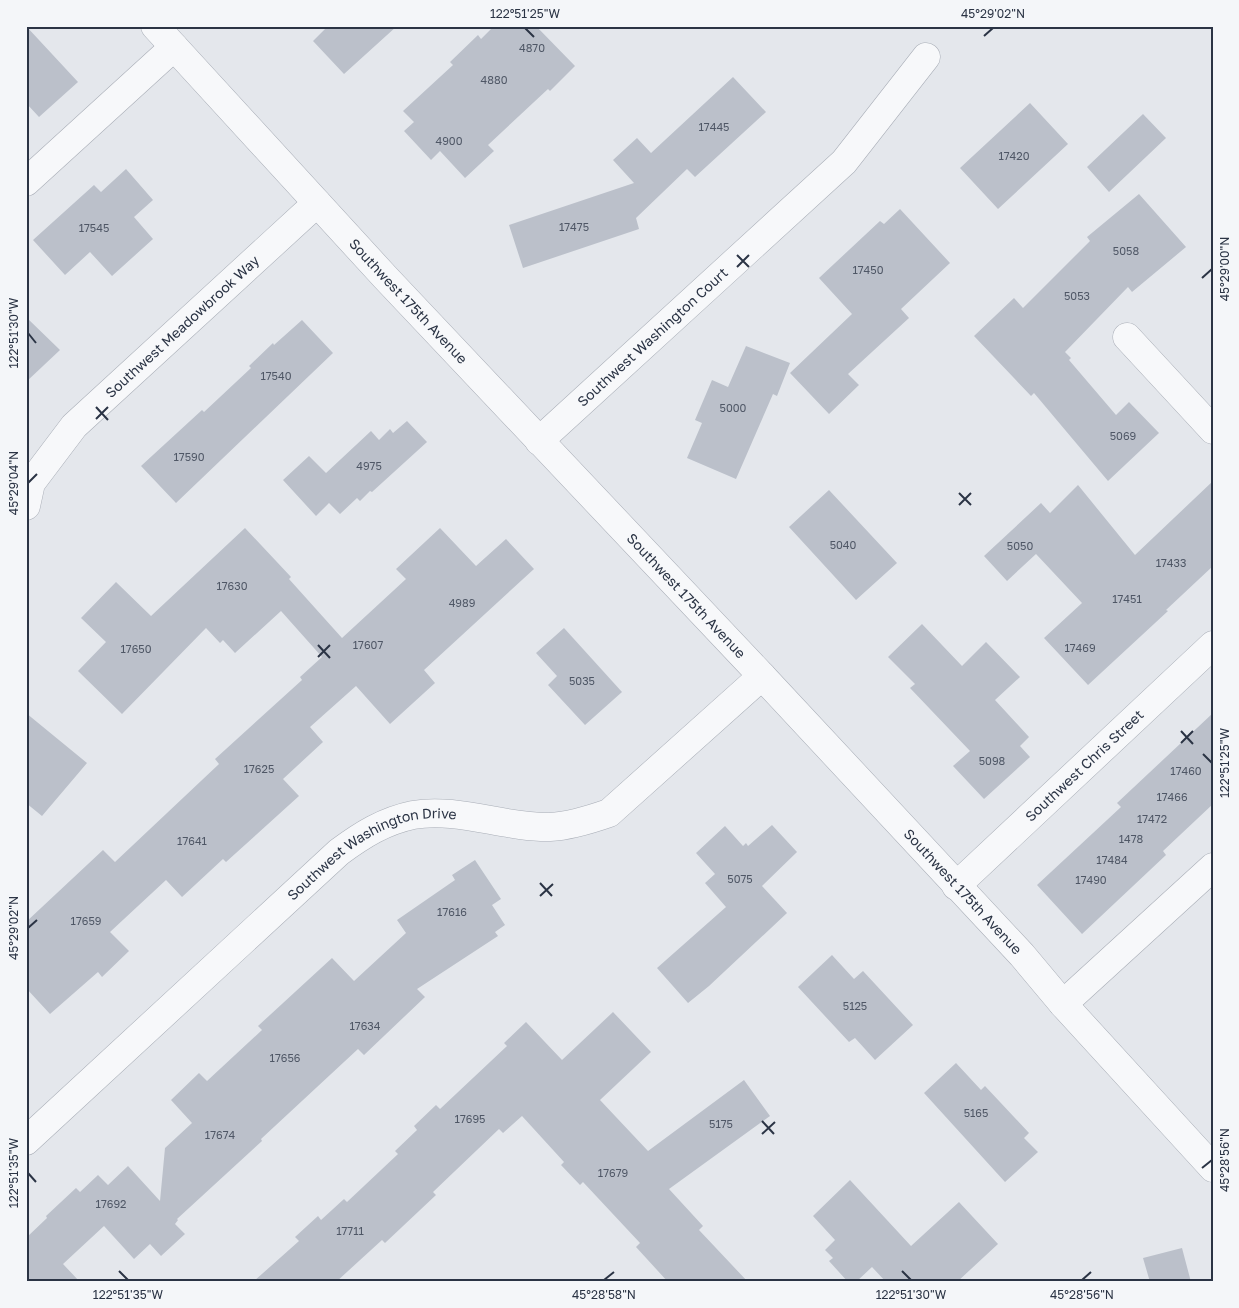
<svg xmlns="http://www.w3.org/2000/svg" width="1239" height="1308" font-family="'Golos Text',sans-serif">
	<rect width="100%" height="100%" fill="#e4e7ec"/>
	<!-- building -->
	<path fill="#bbc0ca" d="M26,26l52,56 -39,35 -13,-14z
		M328,26h69l-53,48 -31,-33z
		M494,26h42l39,40 -25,25 -2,-2 -60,56 6,6 -29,27 -25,-27 -9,9 -27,-29 10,-9 -11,-11 50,-46 -3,-3 28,-27 3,4z
		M733,77l33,35 -71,65 -8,-8 -51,49 3,11 -116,39 -14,-43 125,-42 -21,-23 24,-22 14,15z
		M1030,103l38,41 -70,65 -38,-41z
		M1143,114l23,24 -57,54 -22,-25z
		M126,169l27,31 -19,17 19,22 -41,37 -22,-24 -25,23 -32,-35 61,-55 7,7z
		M1139,194l47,53 -54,45 -4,-5 -63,65 6,6 -2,2 47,55 13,-13 30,31 -51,48 -74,-88 -3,3 -57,-60 40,-38 9,10 67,-67 -3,-4z
		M900,209l50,54 -49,46 8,9 -61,56 11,11 -30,29 -39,-41 62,-59 -33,-36 61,-57 4,3z
		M26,317l34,33 -34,32z
		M302,320l31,33 -157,150 -35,-37 61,-56 2,2 47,-44 -2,-2 24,-23 1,2z
		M746,346l44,17 -13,33 -4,-2 -37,85 -49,-21 15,-35 -7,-3 17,-40 16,7z
		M407,421l20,21 -55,50 -2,-1 -10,10 -3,-3 -17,16 -11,-11 -13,13 -33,-36 26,-24 17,17 45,-42 8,9 11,-11 3,4z
		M1213,481v85l-47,44 2,1 -80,74 -44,-47 38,-35 -46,-49 -29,27 -23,-25 57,-53 9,10 28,-28 57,70z
		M829,490l68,73 -41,37 -67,-73z
		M245,528l46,49 -2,2 53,59 64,-59 -10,-10 44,-41 36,38 30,-27 28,30 -110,101 11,13 -45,41 -34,-38 -46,41 13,15 -40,37 16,17 -73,66 -3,-3 -41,38 -16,-17 -56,52 19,19 -27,26 -4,-5 -48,42 -24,-26v-66l77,-72 12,12 104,-98 -4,-5 87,-79 -2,-3 22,-20 -41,-46 -46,42 -12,-13 -3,3 -14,-15 -84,86 -44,-43 28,-29 -25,-24 35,-36 35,34z
		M922,624l40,42 24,-24 34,35 -25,23 34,37 -9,9 10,11 -46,42 -31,-33 17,-15 -60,-63 5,-4 -27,-27z
		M564,628l58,64 -37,33 -37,-40 9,-9 -21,-23z
		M26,713l61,50 -45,53 -16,-13z
		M1213,713v91l-50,47 3,4 -84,79 -45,-49 84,-78 -4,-4z
		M772,825l25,27 -35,34 25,27 -78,73 -21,17 -31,-35 69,-61 -21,-24 10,-9 -19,-21 29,-27 18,20 3,-3 2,3z
		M475,860l26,39 -9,6 13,20 -10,7 3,4 -81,53 8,8 -61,58 -6,-6 -97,90 1,2 -85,78 1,1 -3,4 10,10 -24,22 -11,-12 -16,15 -30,-33 -41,38 17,18h-54v-44l21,-20 -1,-2 30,-28 4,4 18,-17 10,10 20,-19 32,35 5,-53 27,-25 -21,-23 28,-27 8,8 55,-51 -4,-4 74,-68 22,23 52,-48 -9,-13 58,-40 -3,-5z
		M832,955l22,24 9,-8 50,54 -38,35 -20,-22 -6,4 -51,-55z
		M613,1012l38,40 -51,48 48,51 96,-71 26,36 -101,73 34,37 -4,4 49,52h-80l-32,-35 4,-4 -57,-61 -3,3 -19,-20 3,-3 -42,-46 -19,17 -4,-4 -66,63 3,3 -51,48 -3,-3 -46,42h-83l46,-41 -4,-4 23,-21 3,4 23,-21 3,3 51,-48 -3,-3 22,-21 -3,-4 22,-21 4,4 67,-63 -3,-3 22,-21 36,38z
		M956,1063l25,27 4,-4 44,47 -5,5 14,14 -33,30 -81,-89z
		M850,1180l61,66 48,-44 39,42 -41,38h-71l-14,-15 -16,15h-8l-19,-21 4,-3 -8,-8 10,-10 -22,-24z
		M1182,1248l9,34h-41l-7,-24z"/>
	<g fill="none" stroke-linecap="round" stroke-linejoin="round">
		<!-- minor casing -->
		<g stroke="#a9aeb7" stroke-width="29">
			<g id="minor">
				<path id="s1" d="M155,26l230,251 377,399 260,279 41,49 150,164"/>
				<path d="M26,182l148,-135"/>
				<path d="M1127,337l86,93"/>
				<path id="s2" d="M539,441l305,-279 82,-105"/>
				<path id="s3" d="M26,506l5,-23 43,-57 243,-223"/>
				<path id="s4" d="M956,886l257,-241"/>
				<path d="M1063,1004l150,-137"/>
				<path id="s5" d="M26,1141l313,-289c23,-17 45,-31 74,-37 44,-8 92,13 137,12 20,-1 39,-7 59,-14l153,-137"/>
			</g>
		</g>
		<!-- minor -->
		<use href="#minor" stroke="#f7f8fa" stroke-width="28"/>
	</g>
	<!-- ticks -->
	<path fill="none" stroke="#2b3445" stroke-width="2" d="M525,28l9,9M984,36l9,-8M737,255l12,12M737,267l12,-12M1202,278l10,-9M28,333l8,10M96,407l12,13M96,419l12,-12M28,483l9,-9M959,493l12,12M959,505l12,-12M318,645l12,13M318,657l12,-12M1181,731l12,13M1181,743l12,-12M1203,754l9,9M540,883l12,13M540,896l13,-12M28,928l9,-8M762,1121l12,13M762,1134l13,-12M1202,1168l10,-8M28,1173l8,9M119,1271l9,9M902,1271l9,9M604,1280l10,-8M1082,1280l9,-8"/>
	<g text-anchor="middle" stroke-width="4" stroke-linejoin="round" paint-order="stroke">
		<!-- number labels -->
		<g font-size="11" fill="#4f5766">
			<text x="532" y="52">4870</text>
			<text x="494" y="84">4880</text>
			<text x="714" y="131">17445</text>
			<text x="449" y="145">4900</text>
			<text x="1014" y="160">17420</text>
			<text x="574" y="231">17475</text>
			<text x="94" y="232">17545</text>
			<text x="1126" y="255">5058</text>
			<text x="868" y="274">17450</text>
			<text x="1077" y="300">5053</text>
			<text x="276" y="380">17540</text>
			<text x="733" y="412">5000</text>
			<text x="1123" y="440">5069</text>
			<text x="189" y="461">17590</text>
			<text x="369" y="470">4975</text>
			<text x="843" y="549">5040</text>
			<text x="1020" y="550">5050</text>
			<text x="1171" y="567">17433</text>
			<text x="232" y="590">17630</text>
			<text x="1127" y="603">17451</text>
			<text x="462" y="607">4989</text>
			<text x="368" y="649">17607</text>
			<text x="1080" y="652">17469</text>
			<text x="136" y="653">17650</text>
			<text x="582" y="685">5035</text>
			<text x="992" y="765">5098</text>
			<text x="259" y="773">17625</text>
			<text x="1186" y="775">17460</text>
			<text x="1172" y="801">17466</text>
			<text x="1152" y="823">17472</text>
			<text x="1131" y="843">1478</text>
			<text x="192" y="845">17641</text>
			<text x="1112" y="864">17484</text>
			<text x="740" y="883">5075</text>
			<text x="1091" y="884">17490</text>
			<text x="452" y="916">17616</text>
			<text x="86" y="925">17659</text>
			<text x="855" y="1010">5125</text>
			<text x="365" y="1030">17634</text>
			<text x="285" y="1062">17656</text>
			<text x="976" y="1117">5165</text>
			<text x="470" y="1123">17695</text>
			<text x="721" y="1128">5175</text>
			<text x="220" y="1139">17674</text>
			<text x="613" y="1177">17679</text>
			<text x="111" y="1208">17692</text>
			<text x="350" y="1235">17711</text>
		</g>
		<!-- street labels -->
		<g font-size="14" fill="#2b3445" stroke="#f4f6f9">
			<text dy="5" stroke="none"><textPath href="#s1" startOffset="374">Southwest 175th Avenue</textPath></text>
			<text dy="5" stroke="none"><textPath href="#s3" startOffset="242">Southwest Meadowbrook Way</textPath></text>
			<text dy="5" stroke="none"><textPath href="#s2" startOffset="154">Southwest Washington Court</textPath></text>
			<text dy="5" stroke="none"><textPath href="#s1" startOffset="779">Southwest 175th Avenue</textPath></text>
			<text dy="5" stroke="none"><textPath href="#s4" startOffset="176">Southwest Chris Street</textPath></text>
			<text dy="5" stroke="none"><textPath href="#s5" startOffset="456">Southwest Washington Drive</textPath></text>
			<text dy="5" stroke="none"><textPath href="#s1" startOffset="1184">Southwest 175th Avenue</textPath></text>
		</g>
	</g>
	<!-- border -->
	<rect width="1239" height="1308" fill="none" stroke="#f4f6f9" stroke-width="55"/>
	<rect x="28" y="28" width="1184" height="1252" fill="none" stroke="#2b3445" stroke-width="2"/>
	<g font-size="12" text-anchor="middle" fill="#2b3445">
		<text x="525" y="18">122°51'25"W</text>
		<text x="993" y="18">45°29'02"N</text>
		<text transform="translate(1225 269) rotate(-90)" y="4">45°29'00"N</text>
		<text transform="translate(14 333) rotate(-90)" y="4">122°51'30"W</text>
		<text transform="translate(14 483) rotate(-90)" y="4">45°29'04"N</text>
		<text transform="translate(1225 763) rotate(-90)" y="4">122°51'25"W</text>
		<text transform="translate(14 928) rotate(-90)" y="4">45°29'02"N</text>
		<text transform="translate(1225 1160) rotate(-90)" y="4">45°28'56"N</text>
		<text transform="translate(14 1173) rotate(-90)" y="4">122°51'35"W</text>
		<text x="128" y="1299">122°51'35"W</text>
		<text x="604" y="1299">45°28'58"N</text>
		<text x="911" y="1299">122°51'30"W</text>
		<text x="1082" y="1299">45°28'56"N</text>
	</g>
</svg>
